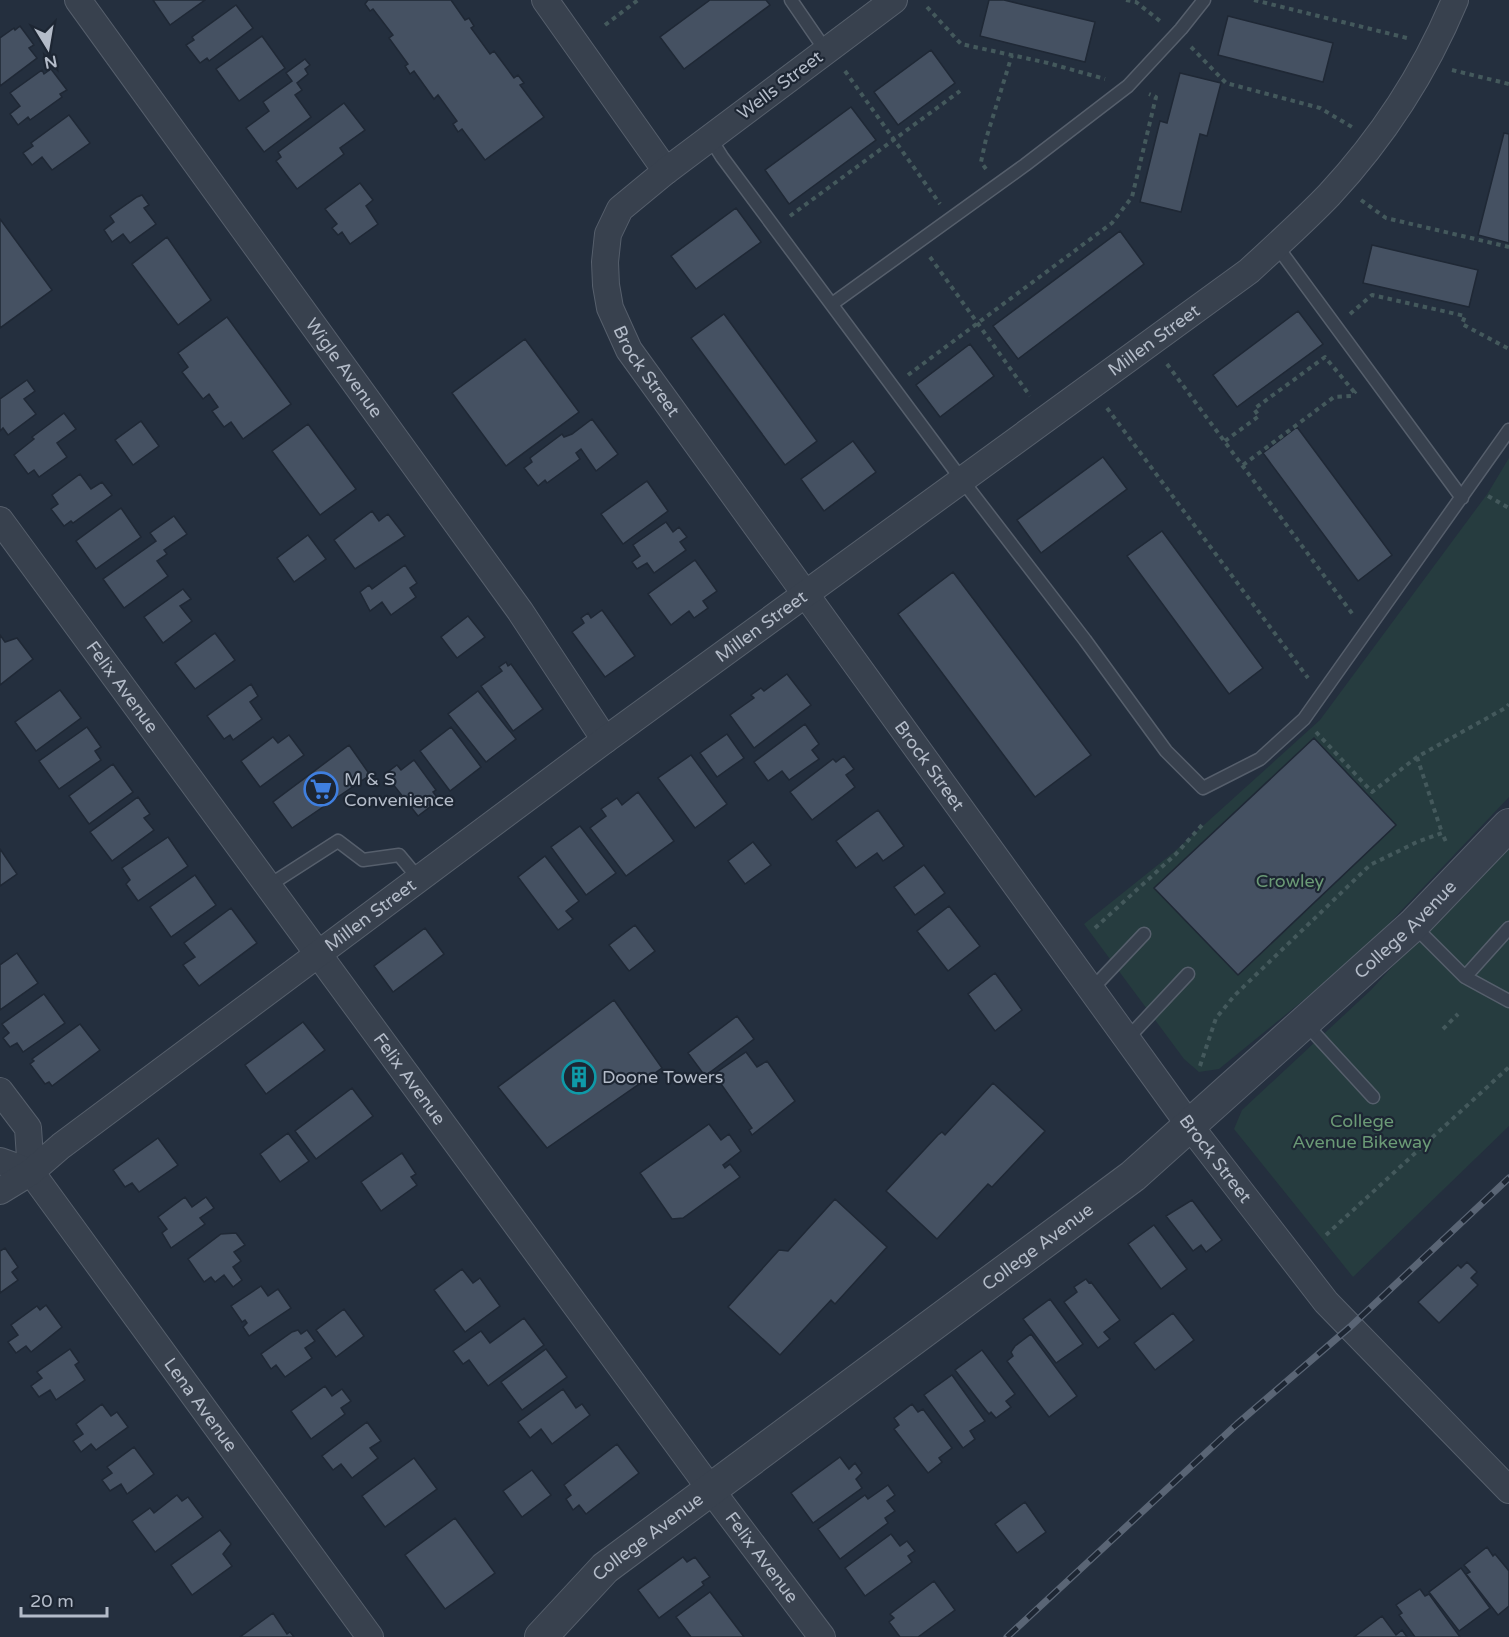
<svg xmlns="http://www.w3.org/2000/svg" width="1509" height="1637" font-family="'Varela Round',sans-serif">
	<rect width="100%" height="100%" fill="#242f3e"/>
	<!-- green -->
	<path fill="#263c3f" d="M1509,458v339l-149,157 -141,115 -20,3 -15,-13 -100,-135 90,-72 146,-132 168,-227z
		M1509,840v286l-156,151 -119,-148 8,-19 129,-120z"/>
	<!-- building -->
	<path fill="#455162" stroke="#1f2835" stroke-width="1.5" d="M153,0h52l-35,25z
		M368,0h83l14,20 4,-2 5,8 -3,2 19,26 4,-3 20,27 4,-3 6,8 -4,2 24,32 -59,43 -23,-31 -4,3 -5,-8 4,-3 -19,-26 -4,4 -20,-28 -4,3 -5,-8 3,-2 -19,-26 4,-3 -20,-26 -3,2 -5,-7z
		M710,0h56l4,5 -86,64 -24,-32z
		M989,0h15l91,22 -10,40 -105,-26z
		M236,5l17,23 -44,33 -2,-3 -7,5 -14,-18 8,-5 -2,-3z
		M1228,16l105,27 -10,39 -105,-27z
		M20,26l14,19 -5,3 8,10 -37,28v-48l14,-10 1,2z
		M262,36l23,32 -46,33 -23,-32z
		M931,50l24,33 -57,42 -24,-33z
		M305,59l5,6 -5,4 3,5 -11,9 5,7 -7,5 16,22 -47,35 -18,-24 23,-17 -6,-9 29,-21 -6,-8z
		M51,69l16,21 -7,4 2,3 -32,23 -2,-3 -10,8 -8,-11 10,-8 -10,-13 32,-23 2,4z
		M1180,73l41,10 -14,53 -7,-2 -19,78 -41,-10 20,-81 7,2z
		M344,103l21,27 -25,18 4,6 -47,35 -21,-28 5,-4 -3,-5z
		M851,107l25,33 -87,64 -24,-34z
		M69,115l21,28 -38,27 -10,-13 -10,8 -9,-12 10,-7 -2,-3z
		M1504,133l5,1v109l-31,-8z
		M360,183l13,17 -7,6 12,18 -28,20 -8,-12 -4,3 -6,-7 5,-4 -12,-15z
		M142,195l7,10 -5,3 12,16 -26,19 -7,-9 -11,8 -8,-12 10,-8 -4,-6 27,-19z
		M736,208l25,34 -65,47 -25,-33z
		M0,219l52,71 -52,38z
		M1120,231l24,33 -126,95 -25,-33z
		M167,237l44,63 -33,25 -46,-61z
		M1372,245l106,25 -9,37 -106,-24z
		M1298,311l25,33 -86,63 -24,-32z
		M724,314l93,127 -32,24 -94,-127z
		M227,317l64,87 -48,35 -12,-17 -7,5 -12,-16 6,-4 -9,-13 -6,5 -21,-27 6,-5 -10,-14z
		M525,339l54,73 -73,54 -54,-73z
		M970,344l24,32 -54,41 -24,-32z
		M27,380l8,11 -11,8 12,15 -28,21 -5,-7 -3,3v-32z
		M64,413l12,16 -19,14 10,14 -28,20 -5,-7 -6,4 -14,-19 20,-16 -2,-2z
		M592,419l26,35 -22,17 -15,-22 -5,4 4,6 -33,24 -2,-3 -7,6 -14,-18 8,-6 -2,-4 32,-24 2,3 8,-3z
		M141,421l18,25 -26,19 -18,-25z
		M308,424l48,65 -36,26 -48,-64z
		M1297,427l95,128 -34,26 -95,-128z
		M853,441l23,31 -52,39 -23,-32z
		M1103,457l24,32 -86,64 -24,-33z
		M80,474l11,15 11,-7 10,13 -39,28 -2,-2 -7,5 -13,-17 7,-5 -6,-9z
		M647,481l21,30 -45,33 -22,-30z
		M121,508l20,29 -45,32 -20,-28z
		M372,511l7,10 9,-7 17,22 -50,33 -21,-29z
		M174,516l13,18 -23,16 3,4 -10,7 11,15 -44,32 -21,-29 53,-38 -6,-8z
		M666,522l7,10 6,-5 8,10 -7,5 6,8 -32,23 -7,-10 -10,6 -5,-7 8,-6 -7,-11z
		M1162,531l101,137 -34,26 -102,-138z
		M308,535l18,24 -32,23 -17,-24z
		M695,560l22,31 -14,10 5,7 -14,10 -5,-7 -18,14 -23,-31z
		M405,565l12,18 -7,5 6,9 -25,18 -9,-13 -12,9 -10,-19 9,-7 3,4z
		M953,572l138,183 -56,42 -137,-183z
		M183,589l8,10 -11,7 12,15 -29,22 -19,-26z
		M602,610l33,46 -30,21 -33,-45 12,-9 -3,-5 7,-5 3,5z
		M468,616l17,21 -28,21 -16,-21z
		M215,633l20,27 -40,29 -20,-26z
		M0,635l5,7 12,-4 16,21 -33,26z
		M506,662l2,4 3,-2 32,45 -30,22 -32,-45 21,-15 -3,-4z
		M787,674l24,31 -57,43 -24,-33 24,-17 -3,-3 10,-7 3,3z
		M251,684l7,12 -8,6 12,17 -29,21 -3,-5 -6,4 -17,-23z
		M60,690l21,28 -45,33 -21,-29z
		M478,691l38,48 -30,23 -38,-48z
		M805,724l14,20 -7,6 7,9 -30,21 -7,-9 -14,10 -14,-19z
		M87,727l14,20 -6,4 6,9 -42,29 -20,-28z
		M451,727l30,40 -31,24 -30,-40z
		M727,734l17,24 -27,19 -17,-24z
		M289,735l15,20 -44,32 -19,-26 32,-24 5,6z
		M1314,738l82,87 -158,150 -84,-87z
		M349,745l21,30 -78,53 -19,-26z
		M691,755l36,49 -32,24 -37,-50z
		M844,756l10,13 -8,6 9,12 -43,33 -22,-28 43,-33 3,3z
		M414,760l22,30 -3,2 6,8 -21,16 -33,-42 12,-9 4,5z
		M113,764l20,28 -44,32 -20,-28z
		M638,792l36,49 -48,35 -36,-48 16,-12 -5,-7 16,-11 5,7z
		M138,797l12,17 -6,4 10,12 -42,31 -22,-29z
		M878,810l26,36 -21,15 -6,-8 -21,15 -20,-27z
		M580,826l36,47 -30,22 -35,-48z
		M168,837l20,29 -50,35 -12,-17 4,-4 -8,-12z
		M753,842l18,23 -26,19 -17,-23z
		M0,849l17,25 -17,12z
		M545,856l34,45 -13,10 7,8 -15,11 -40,-53z
		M924,865l21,28 -30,22 -21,-28z
		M195,875l21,30 -45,32 -21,-30z
		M949,906l31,40 -32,25 -31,-40z
		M231,908l26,35 -58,43 -16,-21 12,-8 -11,-14z
		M635,925l20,26 -26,20 -20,-26z
		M425,928l19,26 -51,38 -19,-26z
		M17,953l21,30 -38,27v-45z
		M995,973l27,37 -27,21 -27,-37z
		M44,994l21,29 -42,29 -6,-9 -7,4 -7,-9 6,-5 -7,-9z
		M614,1000l48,68 -115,80 -49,-61z
		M737,1016l17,23 -49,37 -17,-23z
		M303,1022l22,28 -59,44 -21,-29z
		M80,1024l20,26 -48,36 -3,-4 -4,2 -15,-20 4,-3 -2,-2z
		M746,1052l11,15 10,-6 28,40 -43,34 -3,-5 3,-2 -38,-54z
		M993,1083l52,48 -53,56 -4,-3 -51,55 -51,-48 52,-56 4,-3 3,3z
		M352,1088l21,28 -57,43 -21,-28z
		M709,1124l12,16 8,-6 12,17 -18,14 2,3 5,-4 10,13 -57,41 -11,1 -32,-46z
		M288,1133l21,28 -29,21 -20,-28z
		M158,1138l20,27 -39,27 -7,-9 -7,4 -12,-17z
		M402,1153l14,21 -5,3 6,8 -36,26 -20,-29z
		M185,1197l7,10 14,-10 8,11 -14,10 5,6 -34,24 -9,-15 5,-4 -9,-12z
		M835,1199l52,48 -52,57 -4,-4 -51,55 -52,-48 51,-57 9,1z
		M1192,1200l30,40 -16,12 -5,-7 -8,6 -27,-35z
		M1154,1225l33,44 -26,20 -33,-45z
		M236,1233l9,12 -11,7 7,9 -8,6 9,13 -9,7 -9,-12 -9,7 -4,-5 -7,5 -16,-23 33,-25z
		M5,1248l13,19 -6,5 6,8 -18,13v-42z
		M1467,1262l10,10 -6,6 7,7 -39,38 -21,-21 40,-37 3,3z
		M462,1269l11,14 7,-5 20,28 -35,26 -31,-42z
		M1086,1279l3,4 2,-1 29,38 -16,12 6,7 -12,9 -34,-46 13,-10 -3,-5z
		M261,1286l7,10 10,-7 13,19 -42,28 -6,-9 4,-4 -2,-3 -3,2 -11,-16z
		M1050,1299l33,45 -27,19 -33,-44z
		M46,1305l16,22 -31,25 -5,-6 -10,7 -8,-11 10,-7 -7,-10 26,-19 3,4z
		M344,1309l20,27 -28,21 -20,-27z
		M1173,1313l21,27 -39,30 -21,-27z
		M524,1318l20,27 -56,41 -19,-26 -6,4 -10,-13 28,-20 9,12z
		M298,1330l3,4 6,-4 8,11 -10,7 7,10 -27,19 -9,-12 -5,4 -10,-15 31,-22z
		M1031,1334l46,62 -28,21 -42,-56 6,-5 -2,-4 4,-6z
		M70,1349l9,13 -4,3 10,15 -29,20 -6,-10 -11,7 -8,-11 11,-8 -5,-6z
		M546,1349l21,28 -45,33 -21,-28z
		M982,1350l33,44 -9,7 5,6 -15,11 -5,-6 -2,2 -34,-44z
		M952,1375l33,46 -15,10 5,8 -12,9 -39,-53z
		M325,1386l7,10 10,-7 9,12 -10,7 4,6 -34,25 -20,-28z
		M563,1389l13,19 6,-4 8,11 -38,29 -11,-15 -11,9 -12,-16z
		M102,1404l9,12 6,-4 11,15 -32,23 -5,-6 -10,8 -8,-11 10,-7 -7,-10z
		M912,1404l6,8 5,-3 29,39 -13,10 3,4 -14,11 -34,-44 5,-4 -5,-7z
		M367,1422l14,19 -11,7 8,10 -26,20 -11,-14 -8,6 -11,-14z
		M617,1444l22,29 -53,41 -7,-9 -6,5 -7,-11 5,-4 -7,-10z
		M134,1447l20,27 -27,20 -6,-10 -11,7 -8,-11 10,-7 -5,-6z
		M840,1457l9,12 6,-6 7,10 -6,6 6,9 -49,35 -22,-30z
		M414,1458l23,31 -52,38 -23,-31z
		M532,1470l19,25 -29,22 -19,-26z
		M888,1485l7,10 -8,6 8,10 -10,7 3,5 -48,36 -22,-30 47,-34 3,4z
		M177,1495l5,6 6,-4 15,20 -48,35 -23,-31 18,-13 4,5z
		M1025,1502l21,30 -29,21 -22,-29z
		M455,1518l40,55 -50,36 -40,-54z
		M220,1530l11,14 -8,10 9,12 -40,29 -21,-30z
		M891,1534l9,12 7,-5 8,10 -7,5 4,6 -47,34 -20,-28z
		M1487,1547l6,9 2,-2 14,17v35l-11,9 -32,-41 4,-2 -6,-7z
		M683,1557l4,5 8,-5 15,20 -8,5 2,3 -45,33 -21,-28z
		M1461,1568l29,40 -31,23 -30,-39z
		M934,1581l21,29 -37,27h-18l-11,-15 5,-4 -4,-4z
		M1420,1589l5,7 4,-2 31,43h-45l-16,-22 3,-2 -6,-8z
		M710,1592l34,45h-53l-15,-20z
		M273,1613l14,21 3,-2 4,5h-54z
		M1382,1616l14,19 6,-5 5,7h-53z"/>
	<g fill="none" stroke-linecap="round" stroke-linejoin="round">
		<!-- service casing -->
		<g stroke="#565f6c" stroke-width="15">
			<path id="service" d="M791,0l35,51
				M710,138l12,19 240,323 123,160 81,111 37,37 57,-29 44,-40 205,-289
				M1276,245l186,253
				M832,304l193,-139 103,-79 53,-57 23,-29
				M268,886l70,-45 25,19 36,-5 20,24
				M1414,926l51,51 44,-49
				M1465,977l44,24
				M1092,989l52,-55
				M1305,1023l68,74
				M1127,1039l61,-65"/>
		</g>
		<!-- minor casing -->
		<g stroke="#565f6c" stroke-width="28">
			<g id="minor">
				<path id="s1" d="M78,0l442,611 85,129"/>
				<path d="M545,0l121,171"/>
				<path id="s2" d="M894,0l-228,171 -46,38 -12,25 -3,28 1,23 4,23 19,42 561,776 136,176 183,188"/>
				<path id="s3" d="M0,520l711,970 111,147"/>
				<path d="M0,1091l28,37 3,44"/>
				<path id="s4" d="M0,1161l31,11 339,465"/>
				<path id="s5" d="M0,1191l31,-19 30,-26 544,-406 644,-469c27,-25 55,-50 80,-76 53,-57 96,-123 126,-195"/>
			</g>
		</g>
		<!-- tertiary casing -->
		<g stroke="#565f6c" stroke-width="34">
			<g id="tertiary">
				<path id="s6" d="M541,1637l64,-69 528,-392 280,-251 96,-100"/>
			</g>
		</g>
		<!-- path -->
		<path stroke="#44595c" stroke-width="4" stroke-dasharray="4.5 4.5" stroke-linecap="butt" d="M1126,0l10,2 24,19
			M1254,0l153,38
			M927,7l34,37 87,19 57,16
			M605,25l33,-25
			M1191,47l35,36 94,25 32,19
			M1452,70l57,14
			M845,71l95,133
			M986,169l-5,-7 5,-23 26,-84
			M1361,200l25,18 123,29
			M790,216l170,-125
			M930,257l100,139
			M1350,314l22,-19 93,21 -3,8 47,25
			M1167,364l187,252
			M908,375l204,-152 20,-26 24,-100 -7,-3
			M1107,408l201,270
			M1225,441l34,-25 -5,-7 71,-52 30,36
			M1243,465l91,-68 17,-1 5,-5
			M1488,496l21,12
			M1316,732l56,60 45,-35 90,-50 2,-3
			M1417,757l25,76
			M1095,928l81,-74 26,-29
			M1443,1029l15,-15
			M1200,1066l16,-48 19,-23 135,-130 47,-23 25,-9 5,11
			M1326,1235l183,-168"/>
		<!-- service -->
		<use href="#service" stroke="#38414e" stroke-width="12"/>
		<!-- minor -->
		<use href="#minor" stroke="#38414e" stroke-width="26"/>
		<!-- tertiary -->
		<use href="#tertiary" stroke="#38414e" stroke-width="32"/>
		<!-- rail casing -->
		<g stroke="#5a6575" stroke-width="7">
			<path id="rail" d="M1007,1637l230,-213 113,-97 159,-149"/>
		</g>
		<!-- rail -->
		<use href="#rail" stroke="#1d2633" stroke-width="4.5" stroke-dasharray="14" stroke-linecap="butt"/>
	</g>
	<!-- icons -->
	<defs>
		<g id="supermarket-ring" transform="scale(1.725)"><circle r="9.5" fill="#1d2633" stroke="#3f7fe0" stroke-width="1.5"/><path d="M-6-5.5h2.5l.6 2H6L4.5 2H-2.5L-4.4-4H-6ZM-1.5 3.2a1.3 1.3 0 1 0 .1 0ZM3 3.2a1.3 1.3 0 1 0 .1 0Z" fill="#3f7fe0"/></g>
		<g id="building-ring" transform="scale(1.725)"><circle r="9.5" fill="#1d2633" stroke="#0f9aa8" stroke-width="1.5"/><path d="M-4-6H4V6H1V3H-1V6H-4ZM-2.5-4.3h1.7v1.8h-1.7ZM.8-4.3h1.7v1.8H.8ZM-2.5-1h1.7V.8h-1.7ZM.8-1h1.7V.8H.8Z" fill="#0f9aa8"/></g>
	</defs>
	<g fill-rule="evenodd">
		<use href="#supermarket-ring" x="321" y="789"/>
		<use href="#building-ring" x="579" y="1077"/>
	</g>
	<g text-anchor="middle" stroke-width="4.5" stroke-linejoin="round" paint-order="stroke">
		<!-- street labels -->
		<g font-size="18" fill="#b4bcc9" stroke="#1d2633">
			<text transform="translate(780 85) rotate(-37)" y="6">Wells Street</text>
			<text dy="6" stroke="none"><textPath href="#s5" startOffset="1434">Millen Street</textPath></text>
			<text dy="6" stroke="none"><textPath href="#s1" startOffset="454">Wigle Avenue</textPath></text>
			<text dy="6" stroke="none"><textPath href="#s2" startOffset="520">Brock Street</textPath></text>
			<text dy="6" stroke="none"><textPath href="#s5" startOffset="948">Millen Street</textPath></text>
			<text dy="6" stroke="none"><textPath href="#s3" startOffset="207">Felix Avenue</textPath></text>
			<text dy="6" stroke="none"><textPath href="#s2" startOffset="1006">Brock Street</textPath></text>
			<text dy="6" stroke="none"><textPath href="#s5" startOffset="462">Millen Street</textPath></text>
			<text dy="6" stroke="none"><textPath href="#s6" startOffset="1119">College Avenue</textPath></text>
			<text dy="6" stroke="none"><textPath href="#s3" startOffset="693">Felix Avenue</textPath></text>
			<text dy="6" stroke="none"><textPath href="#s2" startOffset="1492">Brock Street</textPath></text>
			<text dy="6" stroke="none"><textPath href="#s6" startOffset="633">College Avenue</textPath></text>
			<text dy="6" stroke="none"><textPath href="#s4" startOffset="321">Lena Avenue</textPath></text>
			<text dy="6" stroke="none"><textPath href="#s6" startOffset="147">College Avenue</textPath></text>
			<text dy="6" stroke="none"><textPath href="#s3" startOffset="1287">Felix Avenue</textPath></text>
		</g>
		<!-- poi labels -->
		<g font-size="18" fill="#b4bcc9" stroke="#1d2633" text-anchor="start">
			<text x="344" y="785">M &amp; S<tspan x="344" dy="21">Convenience</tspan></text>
			<text x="602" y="1083">Doone Towers</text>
		</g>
		<!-- park labels -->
		<g font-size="18" fill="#6b9a76" stroke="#1d2633">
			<text x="1290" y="887">Crowley</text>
			<text x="1362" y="1127">College<tspan x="1362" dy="21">Avenue Bikeway</tspan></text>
		</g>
	</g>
	<!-- north arrow -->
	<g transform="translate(48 48) rotate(169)" stroke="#1d2633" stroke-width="4.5" paint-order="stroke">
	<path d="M0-4.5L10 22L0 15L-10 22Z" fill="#b4bcc9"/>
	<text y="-9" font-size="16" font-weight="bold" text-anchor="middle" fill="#b4bcc9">N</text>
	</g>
	<!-- scale -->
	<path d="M21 1607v9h86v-9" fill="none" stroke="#b4bcc9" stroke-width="3"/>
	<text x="30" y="1607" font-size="18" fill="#b4bcc9" stroke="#1d2633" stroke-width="4.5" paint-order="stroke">20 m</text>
</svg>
